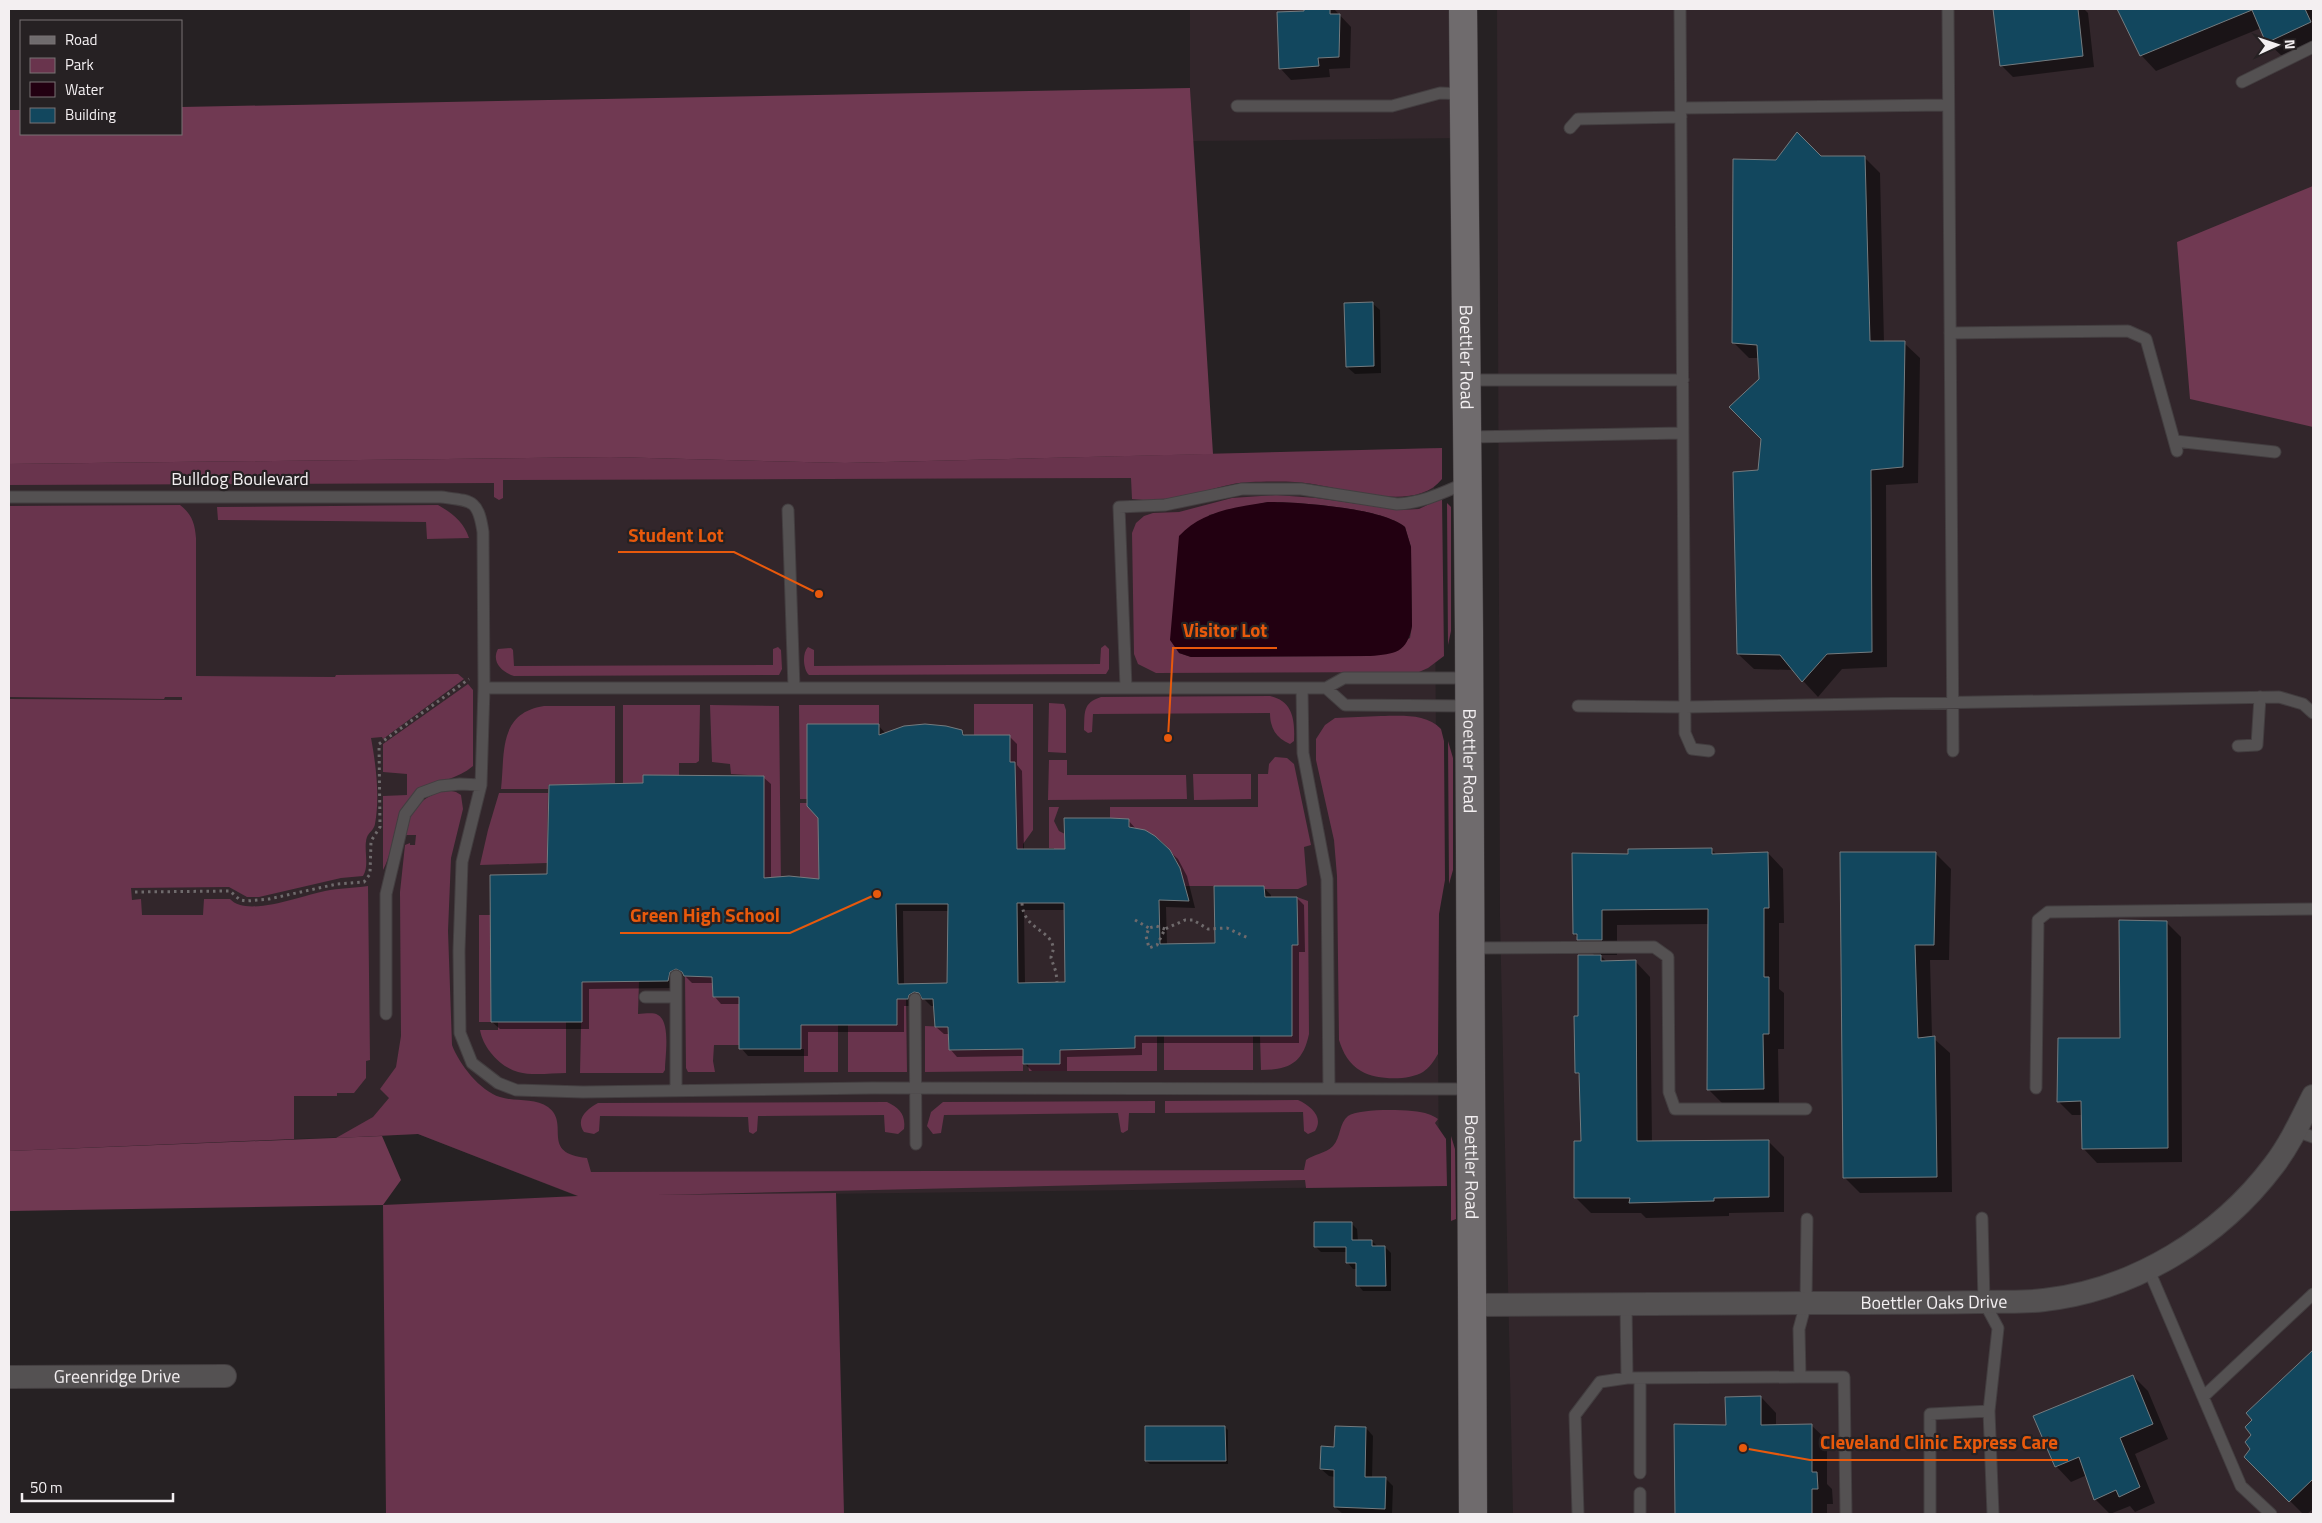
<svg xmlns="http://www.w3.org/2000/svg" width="2322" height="1523" font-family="'Titillium Web',sans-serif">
	<rect width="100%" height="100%" fill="#262123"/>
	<!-- built -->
	<path fill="#32262b" d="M1190,9h273l1,129 -271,3 -3,-53z
		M1497,9h816v1505h-800l-13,-596z
		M1434,448l5,738 -860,11 -161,-63 -409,17v-687l601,-7 235,6z"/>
	<!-- green -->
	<path fill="#69344d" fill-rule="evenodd" d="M1442,448v31c-27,35 -99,8 -137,4 -18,-2 -54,-2 -72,1 -21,4 -41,13 -63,16 -12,2 -25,0 -38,-1l-1,-21 -628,2v18l-4,2 -5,-3v-14l-485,2v-21l601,-7 235,6z
		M1276,495l40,3 85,12 18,-1 23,-11 2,158 -16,12 -9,4 -263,1 -18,-9 -4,-10 -2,-121 4,-10 8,-7 9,-3 26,-1 53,-14zM1268,502c31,0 115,6 137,25l6,20 1,79 -2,12 -40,18 -179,1 -12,-4 30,-138z
		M1447,503l4,4v124l-3,14z
		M180,505c12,9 15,19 16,33v138l139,1 1,-2 122,-1 6,5 -81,60 -1,-2 -11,1c5,27 9,59 4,86 -1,6 -6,8 -8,13 -4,12 3,28 -4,39l-22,2 -82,19h-12l-18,-10 -98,1 1,12 9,-1 1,16h61l1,-16h26c17,19 73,-4 95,-8 14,-3 29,-3 43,-5l2,174 -4,1v17l-12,15h-17v3h-43v43l-285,12v-452l173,1v-3h-17l-1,2 -155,-2v-191z
		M438,505c14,8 26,17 31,33l-42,1 -1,-17 -208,-2 -1,-13z
		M1105,645l4,4v20l-3,5 -297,1c-6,-6 -7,-22 -1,-28l6,3v16l286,-2 1,-16z
		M778,647l3,3 1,19 -3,6 -265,1c-12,-4 -23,-14 -16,-27l13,-1 2,2 1,16 259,-1v-16z
		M468,684l5,6v76c-15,13 -36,15 -53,25 -28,16 -23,54 -37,79v-74l24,-1v-21l-24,-2v-28z
		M1270,696c23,5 25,24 24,45l-4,3c-14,-6 -20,-16 -20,-31l-177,1 -1,18 -4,1 -4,-3c1,-17 -2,-27 17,-33z
		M1049,703l15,1 2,6v43l-18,-1z
		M974,704h59v126l-10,14v16h-6l-2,-98h-5l-36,-27z
		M623,705h77l-1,56 -3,2h-17v12h-36v8h-20z
		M710,705l69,1 2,181h-17v-111l-33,-2 -1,-10 -18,-2z
		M799,705h80v19l-72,1v74h-7z
		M544,706h71v77l-67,2v4h-47c4,-36 -3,-76 43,-83z
		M1381,716c19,0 45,-3 60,13l3,12 1,139 -6,34 -1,140c-4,7 -9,14 -15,18 -15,9 -47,8 -62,-1 -12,-7 -18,-18 -22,-31l-2,-164 -3,-36 -18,-80v-21l9,-14 10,-7z
		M1448,741l5,17v112l-4,14z
		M1275,757l12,1 7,6 17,81 -7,2 3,38 -9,4h-34v-3h-80c-5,-34 -22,-52 -55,-59v-8h-19v-12h148v-33h10l1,-10z
		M1049,760h18v15h119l1,24 -139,1z
		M1193,774h58v25l-57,1z
		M447,790l9,2 5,3 2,14 -12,49 -3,73 4,114c7,19 28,46 48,52 15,5 35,1 48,10 23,17 -9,46 39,51l4,14 713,-2 2,-10c8,-6 19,-6 27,-14 8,-9 6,-23 15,-30 12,-8 66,-7 80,-2 4,1 7,3 10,5l-3,4 11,16 1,47 -141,2 -1,-8 -649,15 180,-2 8,321h-458l-3,-309 195,-9 -160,-62 -82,4 37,-21 16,-19 -9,-9 16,-22 5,-31 -1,-144 5,-47 5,-2v2h5l1,-10h-13c5,-24 20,-40 44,-45z
		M499,793h49l-1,70 -67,2 8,-35z
		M800,803h19v84l-19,-10z
		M1049,807h10l-5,14 5,10 6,3v26h-12l1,-12h-5z
		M1297,897l11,4 1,133c-6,29 -20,36 -48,36l-1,-34h32v-91l6,-1z
		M479,915h11l1,107h-12z
		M685,976l27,1 1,20h26v48h-25l-1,16 2,11h-27l-2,-4z
		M639,981l-1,33c6,0 15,-2 20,1 13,7 7,42 7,55l-2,3h-83l2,-91z
		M897,999h9l1,73h-59v-47h49z
		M1135,1011h22v60h-128l-1,-7h32v-14l74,-2z
		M498,1022h68v51c-15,0 -33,3 -48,-1 -18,-5 -35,-24 -38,-42h18z
		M801,1025h37v47h-34v-23h-3z
		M925,1026l23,1 1,23 74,-1v22l-98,1z
		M1164,1036h89v34h-89z
		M1298,1100c13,6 26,17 17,31l-7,3 -4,-3 -1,-19 -138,1v-12z
		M1155,1101v12h-26l-1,17 -5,3 -2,-1 -3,-19 -174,2 -3,18 -8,1 -6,-8 4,-14 12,-10z
		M887,1102c12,6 19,12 17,27l-6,5 -13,-2 -1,-17 -126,1 -1,15 -4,3 -4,-2 -1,-15 -148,-1 -1,15 -5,3 -10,-2c-9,-13 3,-23 14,-29z
		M1451,1136l4,13 1,70 -5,2z"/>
	<!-- forest -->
	<path fill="#703952" d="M1190,88l23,366 -368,9 -235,-6 -601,7v-354h12v24h160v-27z
		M2313,186v241l-123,-28 -13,-157z
		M382,1136l19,44 -18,25 -374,6v-60z"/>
	<!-- water -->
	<path fill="#201" d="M1268,502c31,0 115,6 137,25l6,20 1,79c-5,27 -17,28 -42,30l-179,1 -12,-4 -9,-13 9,-104c23,-25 57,-29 89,-34z"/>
	<!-- shadow -->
	<path fill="#0007" fill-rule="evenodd" d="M1305,9h29l17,18 -1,41 -21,1 1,8 -39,3 -11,-12z
		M1994,9h90l4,4 6,54 -81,10 -12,-12z
		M2119,9h193l1,35 -30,13 -16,-15 -6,-14 -105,43 -15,-16z
		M1820,157l45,1 15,15 4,170h20l16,15 -2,125 -32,2 1,182 -45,2 -24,28 -25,-27 -39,-1 -16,-15 24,-215 -3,-81h-10l-16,-16 44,-181z
		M1372,303l8,7 1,63 -26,1 -8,-7z
		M878,725l8,9 76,-3 5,6 42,-1 8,8v21l5,6 2,79h43l61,-30 8,9 33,22 9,8 9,17 8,32 -29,-1 1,38h50l47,-57 7,7v3h26l7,7 1,47h-6v91h-157v12l-75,2v14h-35l-8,-8v-7l-67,1 -7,-8 -1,-15h-5l-8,-7 -1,-21h-4l-8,-8 -7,4 -1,4h-11v26h-96v24h-60l-7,-8 -1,-44h-19l-7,-8 -1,-13h-21l-8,-8 -7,4 -1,9 -87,1v40h-89l-8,-7 57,-147 95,-91 119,-7 8,7v95l49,1zM1024,910h41l1,73 -41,1zM903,911h46l-1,73 -44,1z
		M1711,849l6,6 51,-2 15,16 1,54h-5v66l5,4v56h-6l1,55 -55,1 -15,-15v-166l-92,1v30h-17l7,7 28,-1 15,16 2,165 116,-1 16,16v55l-55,1v3l-83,2 -5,-5h-50l-16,-16 7,-55 -2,-65 -3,-4 2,-56 16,-61 -21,-22 55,-79z
		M1935,853l16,16 -2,91h-19l2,77 18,16 2,139 -92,1 -16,-16z
		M2167,923l14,14 1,225 -85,1 -14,-15 -1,-33h-10l-14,-14 63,-62z
		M1351,1223l6,6 1,12h14l6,6h7l6,6v38h-28l-5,-6 -1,-16h-4l-5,-6 -1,-11h-26l-6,-6z
		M2313,1352v157l-6,5h-4l-57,-57 6,-8 2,-29 -6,-7z
		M2133,1376l15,15 20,48 -33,15 20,49 -20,9 -5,-6 -20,8 -15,-15 -8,-24 -16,7 -15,-16z
		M1761,1397l15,16v13l35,-1 16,15v44l5,5 1,15h-6v10h-151l-1,-89 53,1z
		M1225,1427l3,3v34h-78l-4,-3z
		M1366,1428l7,8 -1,42h13l8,8 -1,28h-49l-8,-7v-30l-6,-1 -8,-7 14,-21z"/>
	<!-- building -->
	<path fill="#12475e" stroke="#747b7f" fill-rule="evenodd" d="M1304,9h26v5h10l-1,43 -21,1 1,8 -40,3 -2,-57 27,-1z
		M1993,9h85l5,47 -83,10z
		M2117,9h188l6,13 -45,21 -14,-33 -112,46z
		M1797,132l24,24h44l5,185h35l-2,126 -32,3 1,182 -45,2 -25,28 -22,-27 -43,-1 -4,-182 25,-2 3,-31 -32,-32 30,-28 -2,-34 -25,-2 1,-184 43,1z
		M1373,302l1,64 -28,1 -2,-64z
		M807,724h72v11l25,-9 21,-2 21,2 16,4 1,5h47v27h5l2,87h48l-1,-31h46l19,1v8l16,3 10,6 15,14 10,18 9,33 -30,-1 1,44 55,-1 -1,-57h50l1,11h32l1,48h-6v91h-157v12l-75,2v14h-37v-15l-74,1 -1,-23h-13l-2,-28h-11l-3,-6 -5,-1 -5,3 -1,4h-11v26h-96v24h-62v-52h-26l-1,-20 -28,-1 -2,-4 -6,-3 -6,3 -2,9 -86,1v40h-91l-1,-147 57,-1 2,-89 94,-2v-8l121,1v102l25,-2 30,3 -1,-61 -11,-12zM1017,903h47l1,79 -47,1zM896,904h52l-1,79 -49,1z
		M1712,848v6l56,-2 1,56h-5v69h5v57h-6l1,55 -57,1 1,-181 -106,1v30h-25v-6h-4l-1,-81 56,1v-5z
		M1840,852h96l-2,93h-19l3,93 17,-2 2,141 -94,1z
		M2119,920l48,1 1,227 -86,1 -1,-48 -24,1 1,-64h62z
		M1578,955h23v6l35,-1 1,181 132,-1v57l-55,1v3l-85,2 1,-5h-56v-57h7l-2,-68h-4l-1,-57h4z
		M1314,1222h38v18h20v6h13l1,40h-30v-23h-10v-16h-32z
		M2313,1350v129l-24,23 -45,-45 6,-8 -5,-7 6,-7 -6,-8 7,-7 -6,-7z
		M2133,1375l20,49 -33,14 20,49 -21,10 -3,-7 -22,10 -15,-43 -24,10 -22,-51z
		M1761,1396v29l51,-1v48h5l1,17h-6v25h-137l-1,-90 52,1 -1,-28z
		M1145,1426h80l1,35h-81z
		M1335,1426l31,1 -1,50h21l-1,32 -51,-2v-37l-14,-1 1,-23 13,1z"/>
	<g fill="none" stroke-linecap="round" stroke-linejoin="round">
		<!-- lane casing -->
		<g stroke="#433e40" stroke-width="13">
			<path id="lane" d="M1680,9l5,724 7,16 17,2
				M1948,9l5,742
				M2242,82l71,-35
				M1237,106h155l48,-13 24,1
				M1681,108l267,-3
				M1570,128l8,-9 103,-2
				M1950,333l178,-2 18,8 31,112
				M1467,380h216
				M1467,437l215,-4
				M2175,441l100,11
				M9,497h432c31,4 37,2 42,35l1,156 -3,97 -19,77 -3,89 1,82 12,30 26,20 18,7 67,2 289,-4 598,1
				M788,510l6,178
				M1126,687l-7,-180 46,-2 77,-16h59l96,15c26,-1 47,-12 71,-22
				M484,688h842l18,-10h125
				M1302,688l1,65 24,126 2,210
				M1326,688l19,17 124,1
				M1578,706l107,1 594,-10 24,7 10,9
				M2238,746l19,-1 3,-48
				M1470,948l184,-1 14,10 1,135 6,17h131
				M645,997h31
				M915,999l1,145
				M386,1014v-120l19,-80 16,-21 19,-7 20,-2 21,1
				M2036,1088l2,-168 10,-8 265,-3
				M676,1090v-114
				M2296,1131l17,6
				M1982,1218l2,84 14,26 -9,83 4,103
				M1807,1219l-1,84 -7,26 1,48h44l2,137
				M2148,1268l93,218 30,28
				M1627,1378l173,-1
				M1640,1378v95
				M2203,1397l110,-103
				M1640,1493v21
				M1578,1514l-3,-99 25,-33 27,-4 -1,-74
				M1930,1514v-100l59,-3"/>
		</g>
		<!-- street casing -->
		<g stroke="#433e40" stroke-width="24">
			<g id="street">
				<path id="s1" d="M1472,1305c113,0 226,-1 339,-2 56,0 112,0 168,-1 21,-1 43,1 65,-2 90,-10 176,-63 230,-135 16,-21 27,-45 39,-69"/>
				<path id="s2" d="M9,1377l216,-1"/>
			</g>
		</g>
		<!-- secondary casing -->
		<g stroke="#433e40" stroke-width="29">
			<g id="secondary">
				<path id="s3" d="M1463,9l6,622 4,883"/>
			</g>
		</g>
		<!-- path -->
		<path stroke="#6f6a6c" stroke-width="3" stroke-dasharray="2.5 4" stroke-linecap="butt" d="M135,892l95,-1 10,9 7,1 22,-2 68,-15 27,-2 6,-8 1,-33 9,-14 -1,-83 90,-65
			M1022,903c1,26 29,27 31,44 1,4 -2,7 -2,11l5,14 1,10
			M1135,920l14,8
			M1165,929l-9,-3 -7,2 -3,8 3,12 8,-3 8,-16 20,-9h8l15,9 19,-1 21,10"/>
		<!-- lane -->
		<use href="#lane" stroke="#545152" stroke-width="11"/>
		<!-- street -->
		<use href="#street" stroke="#545152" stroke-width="22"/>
		<!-- secondary -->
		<use href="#secondary" stroke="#6f6b6d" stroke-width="28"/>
	</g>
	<g text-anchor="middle" stroke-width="4.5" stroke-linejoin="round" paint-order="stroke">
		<!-- street labels -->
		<g font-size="18" fill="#f3eff1" stroke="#262123">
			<text dy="6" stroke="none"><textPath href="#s3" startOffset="348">Boettler Road</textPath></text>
			<text x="240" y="485">Bulldog Boulevard</text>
			<text dy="6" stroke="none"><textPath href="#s3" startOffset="752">Boettler Road</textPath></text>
			<text dy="6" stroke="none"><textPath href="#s3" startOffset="1158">Boettler Road</textPath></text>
			<text dy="6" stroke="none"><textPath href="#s1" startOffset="462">Boettler Oaks Drive</textPath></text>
			<text dy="6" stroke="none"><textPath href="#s2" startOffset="108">Greenridge Drive</textPath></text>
		</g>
	</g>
	<!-- callouts -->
	<path fill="none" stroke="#e8590c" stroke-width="2" d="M819 594L734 552H618M1168 738L1173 648H1277M877 894L790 933H620M1743 1448L1810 1460H2068"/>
	<g fill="#e8590c" stroke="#262123" stroke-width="2">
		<circle cx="819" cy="594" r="5"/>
		<circle cx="1168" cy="738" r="5"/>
		<circle cx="877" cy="894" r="5"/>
		<circle cx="1743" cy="1448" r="5"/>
	</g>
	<g font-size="19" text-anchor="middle" font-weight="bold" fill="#e8590c" stroke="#262123" stroke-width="4.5" stroke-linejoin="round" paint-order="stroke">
		<text x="676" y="542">Student Lot</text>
		<text x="1225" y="637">Visitor Lot</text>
		<text x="705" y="922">Green High School</text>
		<text x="1939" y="1449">Cleveland Clinic Express Care</text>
	</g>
	<!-- border -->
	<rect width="2322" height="1523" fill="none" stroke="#f3eff1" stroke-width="20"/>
	<!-- legend -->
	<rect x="20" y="20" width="162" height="115" fill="#262123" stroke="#787375"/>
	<rect x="30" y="36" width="25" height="8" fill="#6f6b6d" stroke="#787375"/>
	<text x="65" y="45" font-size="15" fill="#f3eff1">Road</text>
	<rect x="30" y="58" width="25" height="15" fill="#69344d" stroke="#787375"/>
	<text x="65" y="70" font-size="15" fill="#f3eff1">Park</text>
	<rect x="30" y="82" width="25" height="15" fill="#220011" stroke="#787375"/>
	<text x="65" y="95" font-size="15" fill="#f3eff1">Water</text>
	<rect x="30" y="108" width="25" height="15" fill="#12475e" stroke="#787375"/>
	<text x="65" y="120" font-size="15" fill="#f3eff1">Building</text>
	<!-- north arrow -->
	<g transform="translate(2277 45) rotate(87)" stroke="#262123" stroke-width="4" paint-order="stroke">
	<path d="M0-4L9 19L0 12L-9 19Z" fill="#f3eff1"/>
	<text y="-8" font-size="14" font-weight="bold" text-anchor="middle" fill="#f3eff1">N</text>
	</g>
	<!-- scale -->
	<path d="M22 1493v8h151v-8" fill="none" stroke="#f3eff1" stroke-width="2.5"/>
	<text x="30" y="1493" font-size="15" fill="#f3eff1" stroke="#262123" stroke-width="4" paint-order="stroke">50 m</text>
</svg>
